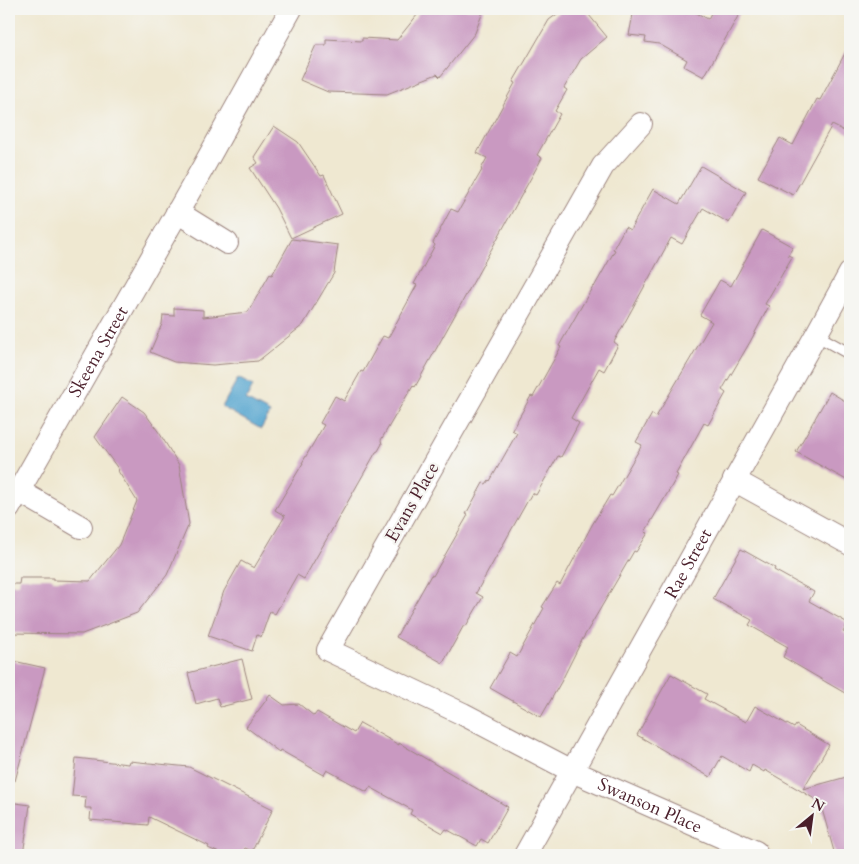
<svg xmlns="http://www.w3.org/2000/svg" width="859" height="864" font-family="Cardo,serif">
	<rect width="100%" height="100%" fill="#f6f6f2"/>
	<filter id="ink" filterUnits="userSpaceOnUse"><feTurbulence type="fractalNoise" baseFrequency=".02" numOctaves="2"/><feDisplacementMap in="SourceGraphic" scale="10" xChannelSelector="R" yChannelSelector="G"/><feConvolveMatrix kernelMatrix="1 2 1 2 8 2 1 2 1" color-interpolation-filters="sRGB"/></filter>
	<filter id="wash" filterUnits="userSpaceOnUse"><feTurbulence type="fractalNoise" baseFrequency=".0096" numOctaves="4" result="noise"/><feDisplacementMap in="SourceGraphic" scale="20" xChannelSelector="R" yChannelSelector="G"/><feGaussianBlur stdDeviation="1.12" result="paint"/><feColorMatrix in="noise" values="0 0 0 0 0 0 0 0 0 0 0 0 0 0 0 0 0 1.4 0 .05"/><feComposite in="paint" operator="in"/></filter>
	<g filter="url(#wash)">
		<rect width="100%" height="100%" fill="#efe8d1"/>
		<!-- water -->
		<path fill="#55a5cf" stroke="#50627d" d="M238,378l15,8 -7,14 24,13 -9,16 -39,-22z"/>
		<g id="blocks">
			<!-- building -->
			<path fill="#c999c1" d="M422,9h62l-9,24 -35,44 -3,-3 -50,20 -59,-2 -28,-12 16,-35h10v-6l36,2v-3l35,2z
				M564,9h20l23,28 -26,22 -17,29 3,2 -12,21 5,3 -23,41 5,3 -127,229 -2,-2 -32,55 1,4 -4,7 -2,1 -72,127 -7,-4 -22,39 -5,-3 -9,26 -4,-2 -5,16 -44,-15 16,-45 17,-30 13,7 31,-52 -10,-6 28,-47h-1l22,-38 -4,-2 15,-27 9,5 17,-30 2,1 20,-36 5,2 29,-53 -3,-1 21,-39 -2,-2 18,-34 7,3 24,-42 -1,-1 6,-11 -10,-5 38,-70 -2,-1 36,-62z
				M634,9h55l19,10 5,-10h29l-38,68 -20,-11 3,-6 -28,-16 -14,-2 1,-5 -17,-2z
				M850,44v90l-18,-9 -39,70 -35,-18 22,-39 13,7 24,-46 3,1z
				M274,126l24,16 23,34 3,-1 18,39 -51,24 -15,-30 -26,-40 8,-5 -4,-6z
				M701,166l45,26 -17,31 -26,-15 -21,36 -11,-6 -57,104 4,3 -14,26 -5,-3 -28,50 8,5 -18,34 -3,-1 -22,39 -4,-2 -56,100 7,4 -17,29 -2,-1 -21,38 -47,-26 35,-62 2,1 35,-61 -2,-1 17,-31 3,1 3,-4 1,1 27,-48 -5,-3 19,-34 2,1 28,-50 -2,-1 34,-60 1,1 21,-37 -2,-1 12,-22 5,3 23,-41 26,15z
				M762,230l31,17 -5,8 4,2 -27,47 4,2 -19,36 -28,48 4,3 -18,32 -4,-2 -28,51 2,1 -33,57 3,1 -12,19 -2,-1 -52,89 -21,42 -20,35 -51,-29 20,-35 7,4 27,-49 -2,-1 15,-24 3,2 32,-60 18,-30 2,1 30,-51 -6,-3 16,-28 4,3 56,-95 -12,-7 20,-35 11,6z
				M292,239l46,6 -4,28 -31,52 -45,36 -45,4 -39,-3 -24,-10 12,-28 1,-9 11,1v-8l29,2v7l45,-5 22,-38 2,1z
				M830,392l20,12v78l-54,-30z
				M122,397l22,15 16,22 19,31 10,59 -22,51 -30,38 -55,21 -73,-1v-49h10l1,-6h33v2l37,1 29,-36 18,-44 -19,-30 1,-1 -24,-33z
				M741,549l34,19 -1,2 40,22 -5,9 39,22 -5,9 7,4v60l-67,-39 5,-10 -39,-22 3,-5 -39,-21z
				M242,659l10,40 -32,8 -3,-9 -21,6 -8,-31z
				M9,660l36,8 -30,113 -6,-1z
				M671,674l36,20 -3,5 42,23 9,-16 39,22 2,-3 33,20 -26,44 47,-13v79h-15l-15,-53 -55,-32 -1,2 -12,-7 -3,7 -27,-16 -12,21 -73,-42z
				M270,695l14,10 15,-1 15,12 3,-4 37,21 6,-10 39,22v-2l109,64 -20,36 -7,-4 -4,7 -31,-17 -3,4 -33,-19 2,-4 -42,-23 -3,5 -40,-22 -3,5 -44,-25 -1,2 -33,-25z
				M76,758l52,6 1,-3 60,6 84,42 -21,42 -7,-3 -4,7h-17l-16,-7 1,-2 -60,-29 -1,8 -58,-5 1,-12h-6l1,-11 -14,-1z
				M9,802l21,3 -7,50h-14z"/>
		</g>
	</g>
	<g filter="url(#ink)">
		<use href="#blocks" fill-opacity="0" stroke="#9c847e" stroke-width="1"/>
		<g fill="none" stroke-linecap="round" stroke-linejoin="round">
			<!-- lane casing -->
			<g stroke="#9c847e" stroke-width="13">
				<path id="lane" d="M816,335l34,19"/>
			</g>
			<!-- street casing -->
			<g stroke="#9c847e" stroke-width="24">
				<g id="street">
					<path id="s1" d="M641,124l-38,42 -275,484 135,64 109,57 184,81"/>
					<path d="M177,212l50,31"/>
					<path d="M734,480l116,64"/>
					<path d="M19,491l62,36"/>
					<path id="s2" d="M9,508l192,-337 90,-162"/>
					<path id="s3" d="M525,855l291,-520 34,-62"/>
				</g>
			</g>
			<!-- lane -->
			<use href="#lane" stroke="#fff" stroke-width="11"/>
			<!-- street -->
			<use href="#street" stroke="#fff" stroke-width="22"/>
		</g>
	</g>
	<g text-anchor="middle" stroke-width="4.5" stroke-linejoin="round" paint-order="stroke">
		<!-- street labels -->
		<g font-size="18" fill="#4a1f2b" stroke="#f6f6f2">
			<text dy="6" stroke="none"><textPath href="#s2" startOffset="180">Skeena Street</textPath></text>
			<text transform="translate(412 502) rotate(-60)" y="6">Evans Place</text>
			<text dy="6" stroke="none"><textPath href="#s3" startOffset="334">Rae Street</textPath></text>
			<text dy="6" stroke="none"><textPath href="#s1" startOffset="971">Swanson Place</textPath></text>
		</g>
	</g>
	<!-- margin -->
	<rect width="859" height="864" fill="none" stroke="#f6f6f2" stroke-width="30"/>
	<!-- north arrow -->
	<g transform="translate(812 816) rotate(29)" stroke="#f6f6f2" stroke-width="4" paint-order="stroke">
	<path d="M0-4L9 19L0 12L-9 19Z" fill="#4a1f2b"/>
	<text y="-8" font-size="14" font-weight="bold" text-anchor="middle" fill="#4a1f2b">N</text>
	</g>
</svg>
